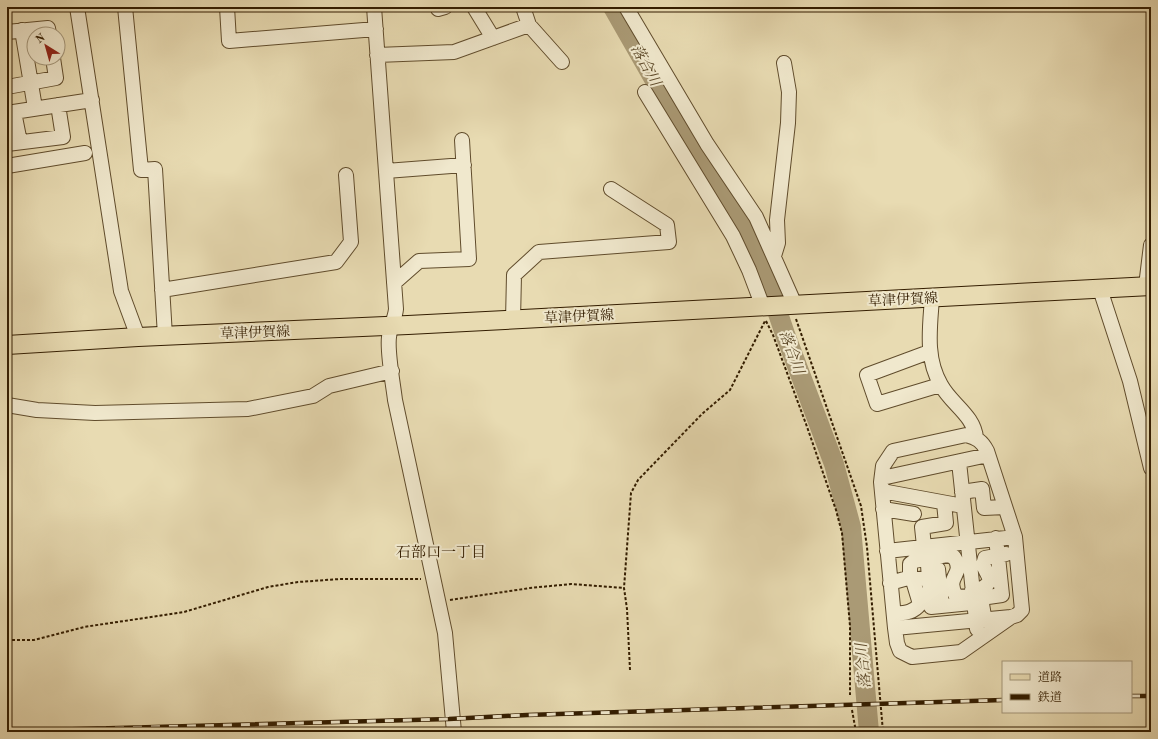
<svg xmlns="http://www.w3.org/2000/svg" width="1158" height="739" font-family="'Old Standard TT','Noto Serif JP',serif">
	<rect width="100%" height="100%" fill="#e8dbb2"/>
	<filter id="stains"><feTurbulence type="fractalNoise" baseFrequency=".005" numOctaves="4"/><feColorMatrix values="0 0 0 0 .2 0 0 0 0 .09 0 0 0 0 .02 0 0 0 .5 -.17"/></filter>
	<radialGradient id="worn" r=".72"><stop offset=".6" stop-color="#630" stop-opacity="0"/><stop offset="1" stop-color="#630" stop-opacity=".3"/></radialGradient>
	<g fill="none" stroke-linecap="round" stroke-linejoin="round">
		<!-- river -->
		<path stroke="#aa9a75" stroke-width="20" d="M613,7l57,100 85,139 30,88 49,130 17,63 18,205"/>
		<!-- minor casing -->
		<g stroke="#604c2c" stroke-width="16">
			<path id="minor" d="M77,7l44,284 17,46
				M125,7l16,163 14,-1 10,167
				M227,7l2,34 147,-12
				M374,7l22,302c-1,10 -6,18 -7,28 -2,15 4,46 6,63l50,233 9,99
				M474,7l19,31
				M523,7l6,18 33,37
				M626,7l81,137 49,73 36,81 1,7
				M438,9l7,-2
				M22,30l13,78
				M7,32l41,-4 1,6
				M377,55l77,-3 75,-27
				M7,87l49,-9 -3,-20
				M645,92l88,144 16,34 14,37
				M14,112l6,30
				M7,113l85,-13
				M7,144l56,-7 -5,-32
				M7,166l78,-13
				M386,171l78,-6
				M774,256l4,-13 -1,-23 11,-97 1,-31 -5,-29
				M394,283l25,-22 50,-2 -7,-119
				M1146,286l5,-41
				M1100,289l30,92 21,87
				M162,290l174,-28 15,-20 -5,-67
				M932,298c-2,29 -7,60 9,87 10,19 33,30 35,53
				M513,320l1,-45 25,-23 130,-10 -2,-17 -56,-36
				M929,352l-62,23 10,29 63,-19
				M7,405l30,5 58,3 153,-4 65,-13 16,-10 63,-15
				M959,462l18,167
				M882,478l106,-23
				M882,491l81,15
				M962,492l20,-3 2,19 21,-1
				M883,509l31,5
				M924,546l-2,-19 24,-4 -2,-20
				M887,551l128,-14
				M927,551l4,56 40,-4
				M938,569l4,37
				M890,583l18,-5 2,-4v-10l4,-3 33,-6 7,2c12,19 -10,18 2,39l16,1
				M972,590c9,-1 15,-2 18,-11l-7,-14 2,-7 21,-4
				M894,614c11,-1 19,-1 26,-10l-6,-20 4,-5 11,-1
				M984,616l-3,-18 21,-3 -6,-57
				M895,628l116,-11 6,-2 5,-5 -7,-73 -28,-86c-5,-10 -10,-13 -21,-16l-73,16 -10,15 -2,16 14,146 2,15 3,8 12,6 49,-5 50,-35"/>
		</g>
		<!-- major casing -->
		<g stroke="#331d00" stroke-width="20">
			<path id="major" d="M7,345l131,-8 270,-12 743,-39"/>
		</g>
		<!-- path -->
		<path stroke="#331d00" stroke-width="2" stroke-dasharray="3 2" stroke-linecap="butt" d="M796,319l65,187 6,41 16,185
			M766,321l7,14 33,89 30,86 6,23 8,93v69
			M450,600l80,-12 41,-4 53,4
			M7,640h27l50,-13 100,-15 84,-25 30,-5 42,-3h81
			M630,670l-3,-61 -3,-21 7,-95 7,-13 64,-66 28,-24 35,-69
			M852,710l4,22"/>
		<!-- minor -->
		<use href="#minor" stroke="#f0e8cd" stroke-width="14"/>
		<!-- major -->
		<use href="#major" stroke="#e8dbb2" stroke-width="18"/>
		<!-- rail casing -->
		<g stroke="#331d00" stroke-width="4.5">
			<path id="rail" d="M1131,696h20
				M7,731l442,-12 78,-4 476,-15"/>
		</g>
		<!-- rail -->
		<use href="#rail" stroke="#f0e8cd" stroke-width="3" stroke-dasharray="9" stroke-linecap="butt"/>
	</g>
	<g text-anchor="middle" stroke-width="4" stroke-linejoin="round" paint-order="stroke">
		<!-- street labels -->
		<g font-size="14" fill="#331d00" stroke="#f0e8cd">
			<text transform="translate(903 299) rotate(-3)" y="5">草津伊賀線</text>
			<text transform="translate(579 316) rotate(-3)" y="5">草津伊賀線</text>
			<text transform="translate(255 332) rotate(-2)" y="5">草津伊賀線</text>
		</g>
		<!-- water labels -->
		<g font-size="15" font-style="italic" fill="#5d4929" stroke="#f0e8cd">
			<text transform="translate(646 65) rotate(61)" y="5">落合川</text>
			<text transform="translate(792 352) rotate(70)" y="5">落合川</text>
			<text transform="translate(863 666) rotate(-95)" y="5">落合川</text>
		</g>
		<!-- neighbourhood labels -->
		<g font-size="15" fill="#331d00" stroke="#f0e8cd">
			<text x="441" y="557">石部口一丁目</text>
		</g>
	</g>
	<!-- margin -->
	<rect width="1158" height="739" fill="none" stroke="#e8dbb2" stroke-width="24"/>
	<rect x="8" y="8" width="1142" height="723" fill="none" stroke="#331d00" stroke-width="2"/>
	<rect x="12" y="12" width="1134" height="715" fill="none" stroke="#331d00"/>
	<!-- legend -->
	<rect x="1002" y="661" width="130" height="52" fill="#f0e8cd" stroke="#a4977b"/>
	<rect x="1010" y="674" width="20" height="6" fill="#e8dbb2" stroke="#a4977b"/>
	<text x="1038" y="681" font-size="12" fill="#331d00">道路</text>
	<rect x="1010" y="694" width="20" height="6" fill="#331d00" stroke="#a4977b"/>
	<text x="1038" y="701" font-size="12" fill="#331d00">鉄道</text>
	<!-- north arrow -->
	<g transform="translate(46 46) rotate(323)"><circle r="19" fill="#f0e8cd" stroke="#a4977b"/>
	<path d="M0-3L7 15L0 10L-7 15Z" fill="#8f2418"/>
	<text y="-6" font-size="11" font-weight="bold" text-anchor="middle" fill="#331d00">N</text>
	</g>
	<rect width="100%" height="100%" filter="url(#stains)"/>
	<rect width="100%" height="100%" fill="url(#worn)"/>
</svg>
